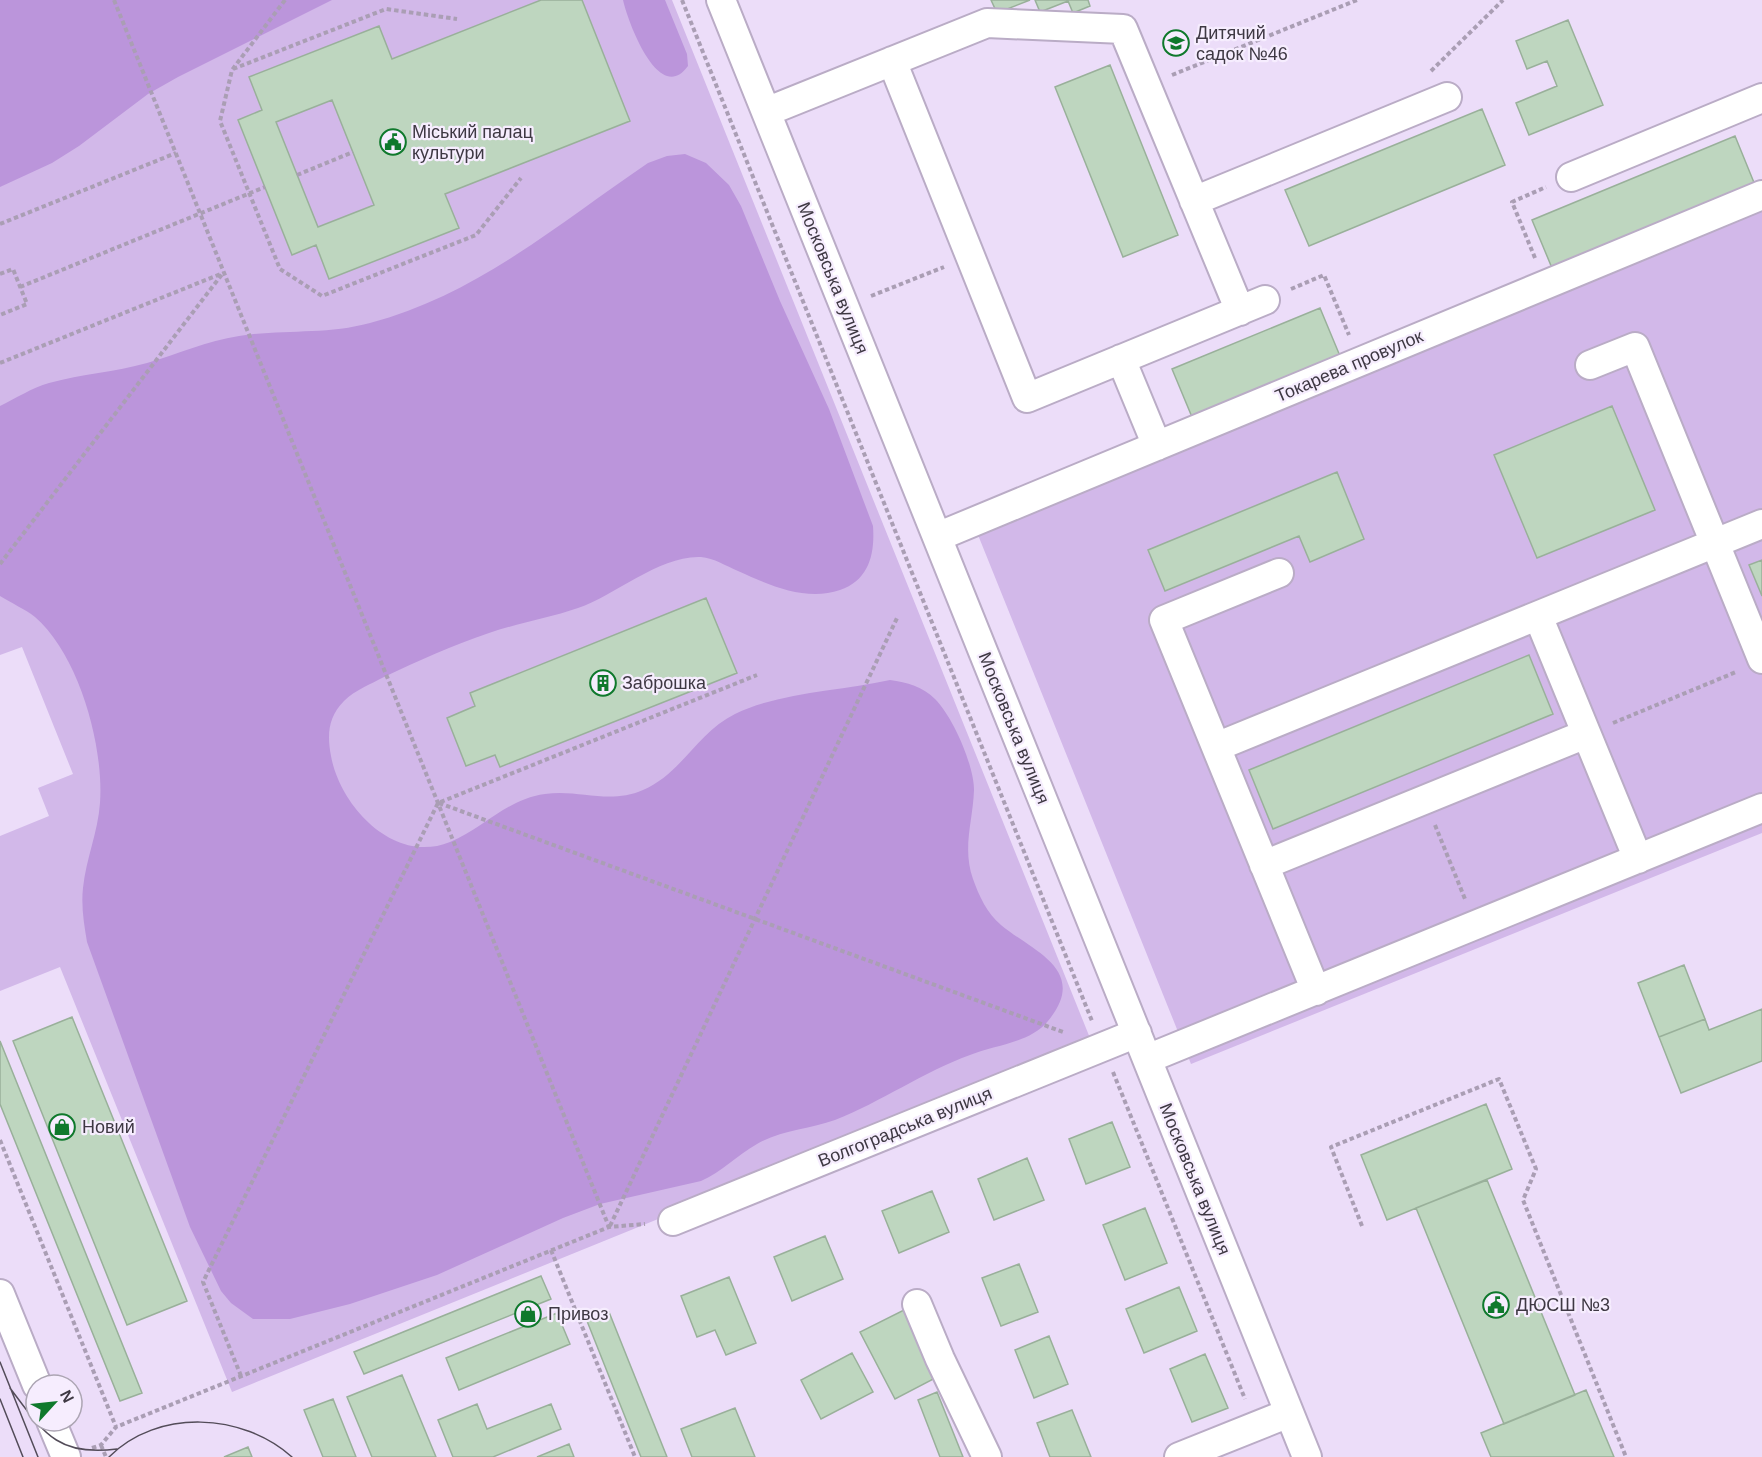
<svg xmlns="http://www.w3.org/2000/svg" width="1762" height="1457" font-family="Helvetica,sans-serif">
	<rect width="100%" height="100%" fill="#ecddf9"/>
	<!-- green -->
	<path fill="#d2b8e9" d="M0,0h672l420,1043 -860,349 -172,-425 -60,24v-155l49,-20 -11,-28 35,-14 -51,-127 -22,8z
		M1762,204v629l-571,231 -215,-534z"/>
	<!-- forest -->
	<path fill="#bb95db" d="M0,0h332l-154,77 -30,17 -69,52 -27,17 -52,24z
		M623,0h42l22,54 1,12c-29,40 -60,-44 -65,-66z
		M685,154l21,9 23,22 12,21 39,95 49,108 44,117c2,28 -4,54 -33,64 -34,12 -71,-5 -102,-19 -12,-5 -24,-13 -37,-14 -41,-2 -85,38 -123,51 -29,10 -60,15 -89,25 -36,12 -71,28 -105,44 -13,7 -29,13 -40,24 -16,16 -17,34 -13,55 9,50 63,109 119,86 34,-14 57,-43 95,-48 34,-5 64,11 98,-4 38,-16 55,-58 92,-76 45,-22 106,-23 155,-34 17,2 33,7 45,19 18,18 39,66 39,91 -1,31 -12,58 -1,89 6,17 14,34 28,46 31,26 89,45 47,96 -18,22 -53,24 -78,34 -47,17 -89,47 -135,65 -25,9 -54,10 -78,24 -20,11 -35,28 -56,37l-101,23 -37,14 -126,57 -87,29 -60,15h-37l-22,-16 -10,-12 -31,-64 -103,-285c-3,-18 -6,-36 -4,-54 3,-29 15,-56 17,-85 4,-57 -21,-148 -65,-186 -10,-8 -24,-14 -35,-21v-190c16,-8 32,-18 49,-23 33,-9 66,-11 98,-20 31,-9 60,-22 92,-27 44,-7 87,-1 131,-13 108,-29 188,-99 278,-160l19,-7z"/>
	<!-- building -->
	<path fill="#bed6bf" stroke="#99b09a" stroke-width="1.5" fill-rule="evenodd" d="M541,0h41l48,121 -185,73 14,34 -130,51 -13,-34 -24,10 -54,-135 24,-10 -13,-33 130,-51 13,33zM332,100l42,105 -56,22 -42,-105z
		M991,0h39l-33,13z
		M1035,0h53l2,6 -17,7 -5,-12 -28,11z
		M1568,20l35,85 -74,30 -13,-32 41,-17 -10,-25 -20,8 -11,-28z
		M1110,65l68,170 -55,22 -68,-170z
		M1482,109l23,56 -196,81 -24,-56z
		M1735,136l20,49 -203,83 -20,-48z
		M1320,308l20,48 -148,61 -20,-48z
		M1612,406l43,104 -118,48 -43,-103z
		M1337,472l27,67 -54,23 -11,-26 -134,55 -17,-41z
		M1762,560v36l-13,-31z
		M706,598l31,75 -237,94 -5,-12 -29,11 -19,-48 28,-12 -5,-13z
		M1529,655l24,59 -280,115 -24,-59z
		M1684,965l21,54 -46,18 -21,-54z
		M1762,1009v52l-81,32 -22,-56 46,-18 4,11z
		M72,1017l115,284 -60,24 -114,-284z
		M0,1041l142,352 -22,8 -120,-297z
		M1486,1104l26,65 -125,51 -26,-65z
		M1112,1122l18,45 -44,17 -17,-45z
		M1027,1158l17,42 -50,20 -16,-41z
		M1487,1180l88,215 -71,29 -88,-216z
		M932,1191l17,41 -50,21 -17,-42z
		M1145,1208l22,55 -42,17 -22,-55z
		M825,1236l18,43 -51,22 -18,-44z
		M1019,1264l19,48 -37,14 -19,-48z
		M541,1276l10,23 -187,75 -10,-22z
		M729,1277l27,66 -30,12 -11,-25 -18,7 -16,-41z
		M1179,1287l18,44 -53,22 -18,-44z
		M908,1308l35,66 -48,25 -35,-67z
		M609,1312l58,145h-26l-54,-136z
		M557,1313l13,31 -111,46 -13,-32z
		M1049,1336l19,48 -34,14 -19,-48z
		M852,1353l21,39 -52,27 -20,-39z
		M1205,1354l23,54 -36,14 -22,-53z
		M402,1375l34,82h-64l-25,-60z
		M1586,1390l28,67h-123l-10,-24z
		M937,1392l26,65h-23l-22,-57z
		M333,1399l23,58h-33l-19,-47z
		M477,1404l10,25 64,-25 10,25 -68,28h-40l-15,-37z
		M735,1408l20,49h-63l-11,-28z
		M1072,1410l19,47h-41l-13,-34z
		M569,1444l5,13h-37z
		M248,1447l4,10h-28z"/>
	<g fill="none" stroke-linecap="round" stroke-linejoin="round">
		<!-- minor casing -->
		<g stroke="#baacc6" stroke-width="32">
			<path id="minor" d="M721,0l586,1457
				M892,61l135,337 238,-98
				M766,112l221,-89 136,6 117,282
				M1571,177l191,-79
				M1194,201l253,-104
				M1121,359l36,87
				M1590,365l45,-18 127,312
				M937,537l825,-342
				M1279,573l-115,47 152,371
				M1538,616l100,243
				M1216,747l546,-223
				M1264,865l322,-131
				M1147,1059l615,-251
				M673,1221l464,-188
				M0,1294l37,91
				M917,1304l23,55 47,98
				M51,1421l15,36
				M1179,1457l110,-44"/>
		</g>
		<!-- path -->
		<path stroke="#aa9eb4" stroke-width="4" stroke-dasharray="4.5 3" stroke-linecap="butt" d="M114,0l495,1227
			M285,0l-53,70 -12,51 60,148 42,27 154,-61 45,-57
			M682,0l410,1021
			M233,69l153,-60 71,10
			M1431,71l72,-71
			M1172,75l185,-75
			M297,175l56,-23
			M0,224l176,-71
			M1535,258l-23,-56 34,-15
			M0,274l13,-5 14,35 -27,11
			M20,287l245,-100
			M1291,289l33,-14 25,60
			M871,296l73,-29
			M0,363l223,-90
			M0,564l223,-291
			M1613,723l123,-51
			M439,803l624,229
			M1435,825l30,74
			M1113,1072l132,327
			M0,1140l116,287
			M610,1226l287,-608
			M1362,1226l-31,-79 168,-68 37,90 -13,31 103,257
			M551,1250l84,207
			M241,1376l-38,-94 235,-479 319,-128
			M101,1445l5,12
			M92,1448l9,-3 15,-18 493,-200 36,-3"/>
		<!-- minor -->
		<use href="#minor" stroke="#fff" stroke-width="28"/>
		<!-- tram -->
		<path stroke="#534c59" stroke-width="1.5" d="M0,1362l38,95
			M10,1388c33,44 47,69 107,61
			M0,1399l23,58
			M109,1457c49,-49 134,-44 183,0"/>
	</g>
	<!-- icons -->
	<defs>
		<g id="school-ring" transform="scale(1.35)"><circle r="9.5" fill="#f6edfe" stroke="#0f792c" stroke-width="1.5"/><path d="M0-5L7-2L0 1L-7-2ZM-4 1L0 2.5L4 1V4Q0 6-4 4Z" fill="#0f792c"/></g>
		<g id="civic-ring" transform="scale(1.35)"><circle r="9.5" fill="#f6edfe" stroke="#0f792c" stroke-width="1.5"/><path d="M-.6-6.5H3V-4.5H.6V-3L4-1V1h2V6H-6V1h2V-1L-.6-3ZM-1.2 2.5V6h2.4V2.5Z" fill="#0f792c"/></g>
		<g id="building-ring" transform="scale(1.35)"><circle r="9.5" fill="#f6edfe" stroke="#0f792c" stroke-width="1.5"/><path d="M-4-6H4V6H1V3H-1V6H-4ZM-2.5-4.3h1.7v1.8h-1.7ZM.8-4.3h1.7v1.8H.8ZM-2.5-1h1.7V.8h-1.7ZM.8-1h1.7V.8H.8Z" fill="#0f792c"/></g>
		<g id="shop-ring" transform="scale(1.35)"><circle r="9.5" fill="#f6edfe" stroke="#0f792c" stroke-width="1.5"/><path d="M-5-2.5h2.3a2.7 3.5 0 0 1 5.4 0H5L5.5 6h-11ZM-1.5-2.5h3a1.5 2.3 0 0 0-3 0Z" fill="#0f792c"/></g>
	</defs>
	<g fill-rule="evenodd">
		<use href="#school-ring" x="1176" y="43"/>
		<use href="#civic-ring" x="393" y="142"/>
		<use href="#building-ring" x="603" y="683"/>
		<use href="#shop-ring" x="62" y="1127"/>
		<use href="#civic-ring" x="1496" y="1305"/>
		<use href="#shop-ring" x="528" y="1314"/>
	</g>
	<g text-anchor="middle" stroke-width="4.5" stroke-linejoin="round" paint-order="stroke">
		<!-- poi labels -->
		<g font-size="18" fill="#3e3843" stroke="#f6edfe" text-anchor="start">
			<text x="1196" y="39">Дитячий<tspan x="1196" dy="21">садок №46</tspan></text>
			<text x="412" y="138">Міський палац<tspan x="412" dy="21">культури</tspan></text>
			<text x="622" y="689">Заброшка</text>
			<text x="82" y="1133">Новий</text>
			<text x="1516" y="1311">ДЮСШ №3</text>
			<text x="548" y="1320">Привоз</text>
		</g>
		<!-- street labels -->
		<g font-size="18" fill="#3e3843" stroke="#f6edfe">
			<text transform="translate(833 278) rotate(68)" y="6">Московська вулиця</text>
			<text transform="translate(1349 366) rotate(-23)" y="6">Токарева провулок</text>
			<text transform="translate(1014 728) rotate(68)" y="6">Московська вулиця</text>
			<text transform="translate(905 1127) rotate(-22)" y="6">Волгоградська вулиця</text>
			<text transform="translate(1195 1179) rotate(68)" y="6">Московська вулиця</text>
		</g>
	</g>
	<!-- north arrow -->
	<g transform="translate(54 1403) rotate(63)"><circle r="28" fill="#f6edfe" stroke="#aca5b3" stroke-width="1.5"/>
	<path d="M0-4.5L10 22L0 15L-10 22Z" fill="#0f792c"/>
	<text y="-9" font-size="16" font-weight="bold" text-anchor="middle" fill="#3e3843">N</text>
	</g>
</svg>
